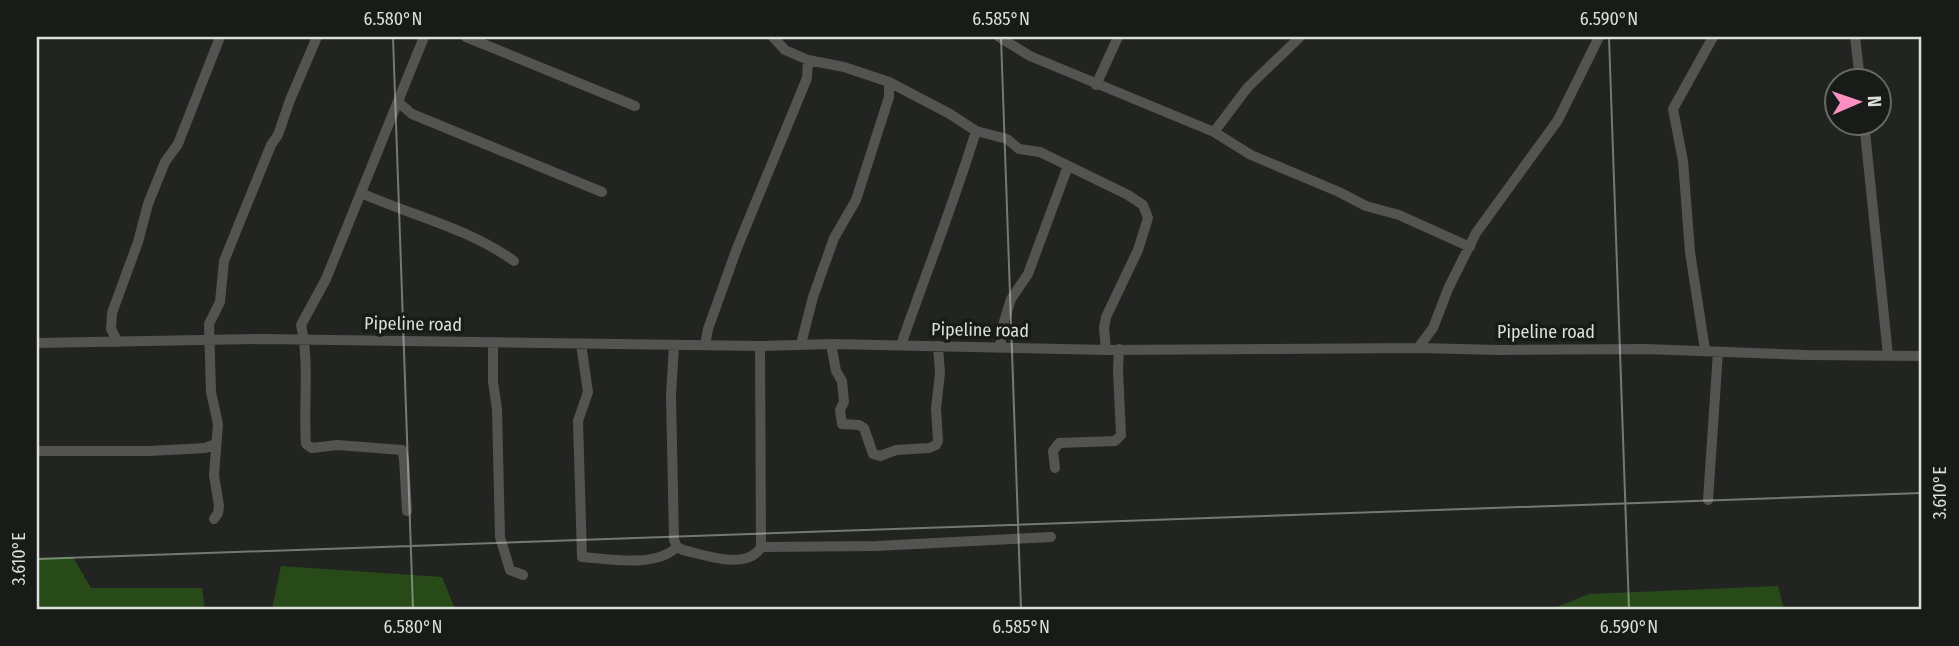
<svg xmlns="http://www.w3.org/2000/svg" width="1959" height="646" font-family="'Fira Sans Condensed',sans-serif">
	<rect width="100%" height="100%" fill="#212420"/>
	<!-- green -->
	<path fill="#284a19" d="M73,557l18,31h111l3,21h-168v-51z
		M281,566l161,11 13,32h-183z
		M1778,586l6,23h-232l37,-15z"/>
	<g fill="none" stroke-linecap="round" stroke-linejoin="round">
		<!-- minor -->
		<path stroke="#535452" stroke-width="10" d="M466,37l169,69
			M773,37l12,13 23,10 36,7 45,15 61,32 26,17 31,8 12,10 21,3 88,43 15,10 5,13 -10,32 -32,67 -2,11 2,22
			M999,37l31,19 184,76 37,23 88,37 27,14 33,9 71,32
			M1855,37l5,43
			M1096,85l22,-48
			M398,102l14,12 190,78
			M1864,122l24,233
			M1214,132l34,-45 52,-50
			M361,193c52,23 107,35 153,68
			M118,342l-7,-13 1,-16 26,-71 10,-38 17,-42 13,-18 42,-107
			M37,343l225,-4 498,7 71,-2 275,6 312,-2 82,2 145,-1 162,6 115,1
			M493,344v38l4,27 3,128 10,33 13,5
			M581,344l7,48 -10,29 4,136c29,2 73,11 95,-10
			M801,344l12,-47 21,-59 22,-38 33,-103v-15
			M831,344l5,27 6,10 2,21 -4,8 2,14 17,1 5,3 9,26 7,2 16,-6 33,-2 7,-3 2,-4 -2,-33 4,-35 -2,-27
			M674,345l-3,50 3,145 3,7 6,3c22,5 64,21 78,-3l-1,-201
			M705,345l3,-16 29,-81 70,-170 1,-18
			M901,345c25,-72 53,-142 75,-214
			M1000,348l3,-23 8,-26 17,-25 40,-108
			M1418,348l15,-20 15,-39 28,-56 82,-113 41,-83
			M1705,350l-15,-98 -7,-91 -10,-52 40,-72
			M37,451h112l56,-3 11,-4
			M1055,468l-2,-17 6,-8 56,-2 6,-6 -3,-65 1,-21
			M1708,500l10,-148
			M407,511l-3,-52 -2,-9 -65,-5 -25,3 -6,-4c-3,-40 4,-80 -5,-119l25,-46 98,-242
			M214,519l4,-6 1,-7 -5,-31 4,-51 -7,-32 -2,-68 11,-22 4,-41 47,-116 7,-10 12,-35 27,-63
			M761,547l115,-1 175,-9"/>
	</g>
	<!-- ticks -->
	<path fill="none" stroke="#dcdfdb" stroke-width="2" stroke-opacity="0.45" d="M393,37l20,572M1001,37l20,572M1609,37l20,572M37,559l1885,-66"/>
	<g text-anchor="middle" stroke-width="7" stroke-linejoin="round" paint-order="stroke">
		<!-- street labels -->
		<g font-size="18" fill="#dcdfdb" stroke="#181b17">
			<text transform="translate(413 324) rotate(1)" y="6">Pipeline road</text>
			<text transform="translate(980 330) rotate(1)" y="6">Pipeline road</text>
			<text x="1546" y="338">Pipeline road</text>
		</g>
	</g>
	<!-- border -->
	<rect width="1959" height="646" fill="none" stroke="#181b17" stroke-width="77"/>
	<!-- north arrow -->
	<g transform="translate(1858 102) rotate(88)"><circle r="33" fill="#181b17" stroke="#666965" stroke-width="2"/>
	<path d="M0-5L12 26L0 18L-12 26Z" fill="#fc8fc1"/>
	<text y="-10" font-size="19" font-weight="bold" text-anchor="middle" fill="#dcdfdb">N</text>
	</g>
	<rect x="38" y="38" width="1882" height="570" fill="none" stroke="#dcdfdb" stroke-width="2.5"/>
	<g font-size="18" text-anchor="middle" fill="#dcdfdb">
		<text x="393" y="25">6.580°N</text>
		<text x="1001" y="25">6.585°N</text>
		<text x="1609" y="25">6.590°N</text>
		<text transform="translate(1940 493) rotate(-90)" y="6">3.610°E</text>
		<text transform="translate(19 559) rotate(-90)" y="6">3.610°E</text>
		<text x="413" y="633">6.580°N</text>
		<text x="1021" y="633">6.585°N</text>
		<text x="1629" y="633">6.590°N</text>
	</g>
</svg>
